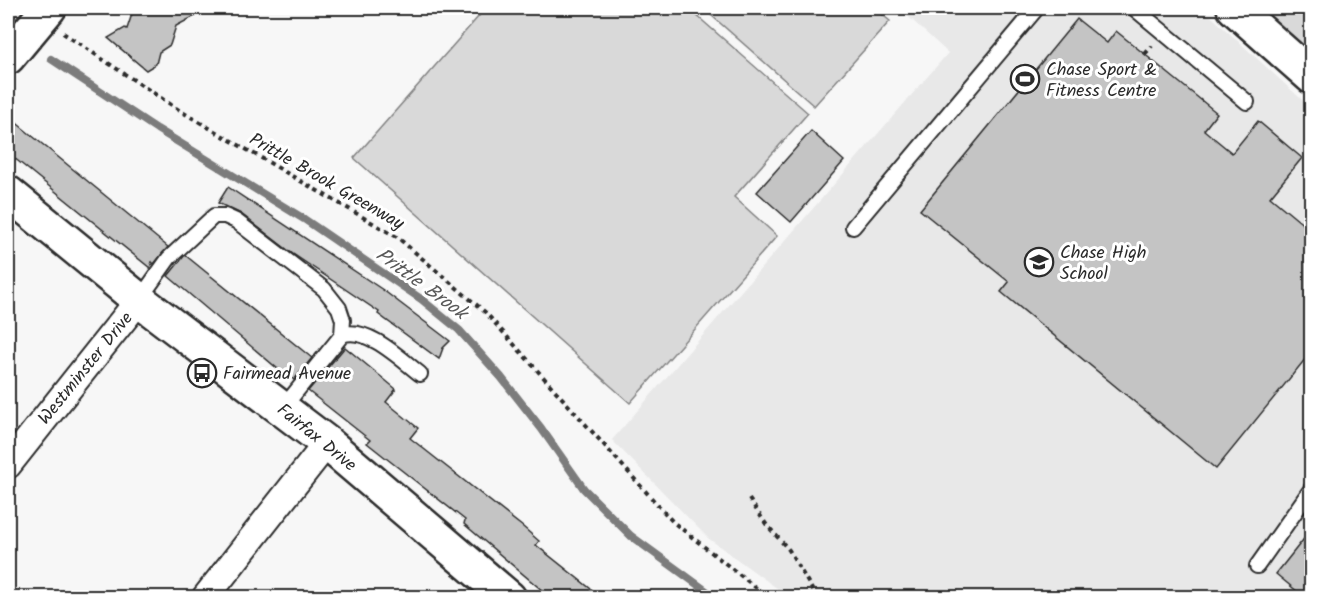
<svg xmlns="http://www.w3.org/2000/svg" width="1319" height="605" font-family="Kalam,sans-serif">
	<rect width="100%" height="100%" fill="#f7f7f7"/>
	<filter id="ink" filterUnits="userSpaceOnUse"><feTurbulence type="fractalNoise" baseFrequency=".0167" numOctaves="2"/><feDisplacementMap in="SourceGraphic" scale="12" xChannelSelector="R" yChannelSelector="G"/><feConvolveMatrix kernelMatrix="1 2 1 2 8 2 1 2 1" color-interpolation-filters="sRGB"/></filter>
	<g filter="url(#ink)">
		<!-- built -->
		<path fill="#e8e8e8" d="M899,8h303l109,100v489h-522l-81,-59 -96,-98 336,-387z"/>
		<!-- green -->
		<path fill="#d9d9d9" stroke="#828282" stroke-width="1.5" d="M486,8h202l120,105 -74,84 43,39 -147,167 -276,-245z
			M703,8h171l16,13 -76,85z
			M1258,8h53v48z"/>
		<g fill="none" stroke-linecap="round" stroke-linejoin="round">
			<!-- stream -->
			<path stroke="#7b7b7b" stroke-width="8" d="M51,59l106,70 147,90 117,80 38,31 42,47 40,51 43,61 47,47 85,62"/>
		</g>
		<!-- building -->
		<path fill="#c4c4c4" stroke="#2b2b2b" stroke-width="1.5" d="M134,8h76l-34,18 -6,19 -11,7 -3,12 -10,6 -38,-32 17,-10 2,1z
			M1077,19l30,24 9,-12 101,82 -13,17 28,23 26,-32 44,37 -32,39 41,34v121l-95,117 -215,-177 8,-10 -89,-72z
			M8,116l160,131 -14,17 -2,-2 -2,6 -142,-115z
			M811,131l33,30 -53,61 -34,-30z
			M228,187l155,103 67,51 -7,7 -4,11 -61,-45 1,-2 -86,-58 -52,-40 -23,-11z
			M185,255l127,103 -18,22 -8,-7 -1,2 -117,-99z
			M345,347l51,42 -10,13 32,26 -8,10 113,89 16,14 -3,4 65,52h-51l-86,-73 1,-4 -74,-58 -24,-19 3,-3 -62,-49z
			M1311,530v67h-7l-28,-23z"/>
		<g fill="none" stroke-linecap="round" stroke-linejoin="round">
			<!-- lane casing -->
			<g stroke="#2b2b2b" stroke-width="18">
				<path id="lane" d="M1134,8l113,94
					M853,227l184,-219
					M139,300l30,-42 45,-42h11l11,5 88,68 15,19 4,12 -1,15
					M282,409l60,-74c24,-10 60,25 78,39
					M1257,566l55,-78"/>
			</g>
			<!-- street casing -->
			<g stroke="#2b2b2b" stroke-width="30">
				<path id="street" d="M8,465l131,-165
					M205,598l122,-155"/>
			</g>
			<!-- secondary casing -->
			<g stroke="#2b2b2b" stroke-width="38">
				<path id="secondary" d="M1234,8l78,69
					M8,193l131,107 188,143 182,155"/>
			</g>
			<!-- primary casing -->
			<g stroke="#2b2b2b" stroke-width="38">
				<path id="primary" d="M8,57l41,-49"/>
			</g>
			<!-- path -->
			<path stroke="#2b2b2b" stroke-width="4" stroke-dasharray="4.5 4.5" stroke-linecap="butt" d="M63,33l119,79 215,125 88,75 188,210 96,76
				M1145,54l7,-8
				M749,499l17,25 23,26 28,48"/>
			<!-- lane -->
			<use href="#lane" stroke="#fff" stroke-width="14"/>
			<!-- street -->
			<use href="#street" stroke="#fff" stroke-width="26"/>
			<!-- secondary -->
			<use href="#secondary" stroke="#fff" stroke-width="33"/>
			<!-- primary -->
			<use href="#primary" stroke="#fff" stroke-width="33"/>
		</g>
	</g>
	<!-- icons -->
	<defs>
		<g id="stadium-ring" transform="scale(1.5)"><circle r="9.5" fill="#fff" stroke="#2b2b2b" stroke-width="1.5"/><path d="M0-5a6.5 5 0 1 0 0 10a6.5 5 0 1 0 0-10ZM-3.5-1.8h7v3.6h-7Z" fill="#2b2b2b"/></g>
		<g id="school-ring" transform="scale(1.5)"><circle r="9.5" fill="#fff" stroke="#2b2b2b" stroke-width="1.5"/><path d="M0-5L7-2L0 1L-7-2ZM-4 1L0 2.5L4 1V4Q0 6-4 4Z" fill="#2b2b2b"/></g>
		<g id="bus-ring" transform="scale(1.5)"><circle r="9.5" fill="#fff" stroke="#2b2b2b" stroke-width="1.5"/><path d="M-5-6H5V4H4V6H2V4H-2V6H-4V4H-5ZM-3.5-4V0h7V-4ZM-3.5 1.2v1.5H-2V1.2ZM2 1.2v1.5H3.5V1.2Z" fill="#2b2b2b"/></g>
	</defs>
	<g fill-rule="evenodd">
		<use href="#stadium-ring" x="1025" y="79"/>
		<use href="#school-ring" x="1039" y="262"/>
		<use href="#bus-ring" x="202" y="373"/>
	</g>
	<g text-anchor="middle" stroke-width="6" stroke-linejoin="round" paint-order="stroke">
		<!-- poi labels -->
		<g font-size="18" fill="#2b2b2b" stroke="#fff" text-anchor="start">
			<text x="1046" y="75">Chase Sport &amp;<tspan x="1046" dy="21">Fitness Centre</tspan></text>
			<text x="1060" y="258">Chase High<tspan x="1060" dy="21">School</tspan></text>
			<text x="223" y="379">Fairmead Avenue</text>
		</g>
		<!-- street labels -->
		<g font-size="18" fill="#2b2b2b" stroke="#fff">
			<text transform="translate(327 181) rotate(30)" y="6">Prittle Brook Greenway</text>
			<text transform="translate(85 368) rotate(-51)" y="6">Westminster Drive</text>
			<text transform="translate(317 437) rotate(39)" y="6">Fairfax Drive</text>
		</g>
		<!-- water labels -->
		<g font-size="20" font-style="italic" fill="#5a5a5a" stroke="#fff">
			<text transform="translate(422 283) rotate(36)" y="7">Prittle Brook</text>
		</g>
	</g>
	<!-- margin -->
	<rect width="1319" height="605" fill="none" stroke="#fff" stroke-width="30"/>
	<rect x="15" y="15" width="1289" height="575" fill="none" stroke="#2b2b2b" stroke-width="2" filter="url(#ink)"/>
</svg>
